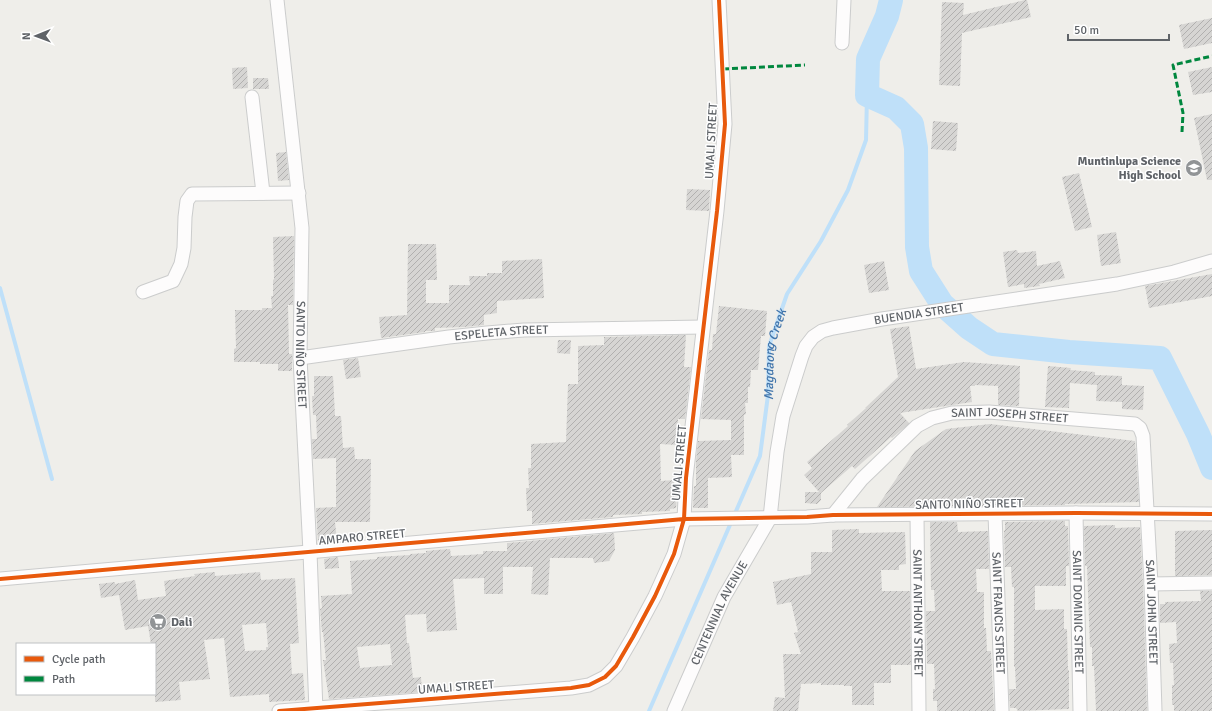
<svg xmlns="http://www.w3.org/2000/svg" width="1212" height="711" font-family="Signika,sans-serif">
	<defs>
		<pattern id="building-hatch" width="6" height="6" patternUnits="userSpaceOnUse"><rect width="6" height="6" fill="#d6d5d3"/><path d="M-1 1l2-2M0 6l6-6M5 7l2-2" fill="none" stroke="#b1b0af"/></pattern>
	</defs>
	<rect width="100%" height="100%" fill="#efeeea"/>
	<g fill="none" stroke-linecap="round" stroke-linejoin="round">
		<!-- stream -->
		<g stroke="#bfe0f9" stroke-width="4">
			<path d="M0,288l52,191"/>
			<path id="s1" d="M649,711l111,-255 8,-61 1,-49 18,-52 34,-53 27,-51 18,-50 1,-45"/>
		</g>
		<!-- river -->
		<path stroke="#bfe0f9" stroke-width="24" d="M891,0l-4,16 -19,43 -1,36 29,13 16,16 4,24 1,99 4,24 21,33 27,24 24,16 76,8 91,6 38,76 14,34"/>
	</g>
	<!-- building -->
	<path fill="url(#building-hatch)" fill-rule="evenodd" d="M1025,0h2l4,17 -69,16 -2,53 -21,-1 3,-83 22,1 -1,12z
		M1212,18v25l-28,6 -5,-24z
		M247,67l1,21 -15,1 -1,-21z
		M1212,67v25l-19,3 -5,-23z
		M253,78h15l1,11h-16z
		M1212,114v66h-5l-13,-62z
		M933,121l25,2 -2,28 -25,-2z
		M286,152l3,28 -11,1 -2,-28z
		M1079,173l13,54 -17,4 -13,-54z
		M687,189l23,1 -1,21 -23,-1z
		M1116,232l5,31 -20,3 -4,-31z
		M294,236l-1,69h-5l1,49h3v17h-14v-7h-18v-2h-26v-13l2,-1 -1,-38h27v-2h10l-1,-12h2v-16l1,-1 -1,-42z
		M408,244h28l1,36h-11v23h23v-18h21l-1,-9h18v-3h15v-12l40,-2 2,39 -47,3v12l-13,2v10l-20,2 -29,1v3h-10v1l-44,6 -2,-21 28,-2z
		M1017,250l1,3 18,-2 1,15 23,-5 5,17 -26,6 1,2 -16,2v-4l-16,3 -5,-35z
		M884,261l5,29 -20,3 -5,-28z
		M1212,274v22l-63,12 -4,-22z
		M719,306l48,5 -2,25h-4l-3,34h-7l-1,17h-2v16h-3l1,11 -2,1v40h-13l1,22 -24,1v30h-15l1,-22h2v-25l2,-20 33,-1v-20l-30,-1 8,-69h3l1,-16h3z
		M909,326l7,43 48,-7 56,4 -1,40 -21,-1v-19l-23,-1v1h-5l2,16 -72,11 9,10 -4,4 -13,11 -1,-1 -36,32 -3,-3 -31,27v7l-4,4 -12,-1v-11h14l-15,-17 8,-7 -5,-6 41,-36 -1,-1 19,-17h-1l33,-31 -8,-48z
		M686,335l-2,32h7l-6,52h-7l-1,26 -17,-1 1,37 13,-1v6h4l-2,22 -6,1v2l-28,1v2l-29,1v2l-81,7v-13h-5l-1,-23h3l-1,-20h3v-24l35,-2 2,-58h10v-38l26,-1v-8z
		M558,340h13l-1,14 -13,-1z
		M358,358l3,19 -15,2 -3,-19z
		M1048,366l23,2 -1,2 25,2v3l27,1v9l22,1 -1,24 -21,-1v-7l-26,-1 1,-16 -27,-2 -1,25 -24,-1z
		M314,376h19l2,40h6l2,32 11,-1 1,12h16l-1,63h-35l2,19 -19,2 -2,-35 20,-1v-49l-23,1 -1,-20h5l-1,-24h-3l-1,-19h2z
		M990,424l145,17 4,61 -74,2v1l-188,2 38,-56 31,-22z
		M1065,521v5h3l1,40h-3v20h-31v24l29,-1v20h3l1,41h1v39l-51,2 -2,-3h-6l-1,-19h7l-1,-22h-1v-80h-2l-1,-20h-6l-1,-36 1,-1v-8z
		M930,522h27l1,10 30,-1 1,38h-13l1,23h7v36h2l1,23h4l3,60h-57v-10h-4v-12h2l-1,-25h-7l-1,-53h9l-1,-21h-3z
		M1115,525v3l25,-1 3,57 4,127h-51l-2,-45h-2v-19h-2l-3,-81h-2l-1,-40z
		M859,529v4l46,-1 1,32 -7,1v5h-18l1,21h28l1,74h-20v18h-17v22h-22v-19h-8v-1h-23v-2l-20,1 -3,27h-25l2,-14 10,1 -2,-44h18l-7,-21 4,-1 -7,-30 -14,3 -4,-23 38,-8v-22h21v-22z
		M1212,530v45l-37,1v-45z
		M614,533l1,17 -6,11 -15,2 -1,-5h-43l-2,37 -17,-1 2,-27h-30v27h-19v-16l-31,1 4,51 -30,2 -1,-18 -21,1 2,28h2l4,35 8,-1 1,15 -93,7 -6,-39h3l-3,-28h-1l-2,-23 2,-1 -1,-12 31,-2 -2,-33 27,-2v-2l33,-2v-1l16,-1v-2l10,-1 14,-1 1,7 32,-2v-3h24v-8zM390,644l2,21 -32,3 -3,-21z
		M338,557l1,11 -14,1 -1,-10z
		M215,572v4l45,-4 1,8 34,-2 4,65 -9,1 2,30 11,-1 2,27 -36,2v-8l-39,3 -6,-59 -20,2 6,39 -31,3 2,18 -26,2v-58h-4l-3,-18 -23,4 -6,-35 -18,3 -2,-14 16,-2v2l20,-4 3,20 28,-4 -2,-15 31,-5 -1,-2zM266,623l2,24h-2v3l-21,1 -3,-26z
		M1200,591h12v120h-38v-6h-2v-20h2l-1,-22h-3l-1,-19 8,-1 -1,-21 -16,1v-19h5v-2l36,-1z"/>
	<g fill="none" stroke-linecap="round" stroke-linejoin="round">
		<!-- minor casing -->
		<g stroke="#cbcccc" stroke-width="15">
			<g id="minor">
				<path id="s2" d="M277,0l25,228 -2,130 10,194 6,159"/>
				<path d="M842,43l2,-43"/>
				<path d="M252,97l11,96"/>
				<path d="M143,292l30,-11 8,-17 3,-16 1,-31 2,-16 5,-7 107,-1"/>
				<path id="s3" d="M300,358l149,-21 38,-4 37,-3 179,-3"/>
				<path id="s4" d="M1076,513l4,198"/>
				<path id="s5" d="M995,514l7,197"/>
				<path id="s6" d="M833,515l29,-36 55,-53 15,-8 20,-5 37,-1 146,12 5,4 3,8 8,148 4,127"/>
				<path id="s7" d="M917,515l2,196"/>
				<path d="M0,579l684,-60 123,-2 26,-2 243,-2 136,1"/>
				<path d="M1151,584l61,-1"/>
				<path d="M279,711l292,-23 18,-3 16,-8 11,-11 17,-29 22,-41 19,-42 10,-35 2,-41 31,-267 8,-87 -6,-124"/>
				<path id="s8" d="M674,711l50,-114 46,-79 7,-66 6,-36 19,-60 4,-10 7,-9 9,-6 11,-3 49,-9 235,-35 57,-12 38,-11"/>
			</g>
		</g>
		<!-- minor -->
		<use href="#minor" stroke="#fdfcfc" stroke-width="13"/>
		<!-- quiet -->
		<path stroke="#00873e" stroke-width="3" stroke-dasharray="6 3" stroke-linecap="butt" d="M723,69l82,-4
			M1182,132l1,-19 -10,-48 39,-9"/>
		<!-- cycleway casing -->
		<g stroke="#fff" stroke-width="6">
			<path id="cycleway" d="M0,579l684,-60 123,-2 26,-2 243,-2 136,1
				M279,711l292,-23 18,-3 16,-8 11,-11 17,-29 22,-41 19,-42 10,-35 2,-41 31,-267 8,-87 -6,-124"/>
		</g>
		<!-- cycleway -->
		<use href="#cycleway" stroke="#e8590c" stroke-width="4"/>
	</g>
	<!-- icons -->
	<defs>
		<g id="school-disc" transform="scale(0.9)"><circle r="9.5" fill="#919496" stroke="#fff"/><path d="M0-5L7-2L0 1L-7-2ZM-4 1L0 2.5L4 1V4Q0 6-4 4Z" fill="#fff"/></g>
		<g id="supermarket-disc" transform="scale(0.9)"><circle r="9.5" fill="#919496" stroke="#fff"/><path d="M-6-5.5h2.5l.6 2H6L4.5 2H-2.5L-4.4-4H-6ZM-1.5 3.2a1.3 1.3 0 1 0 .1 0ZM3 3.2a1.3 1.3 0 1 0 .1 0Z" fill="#fff"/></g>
	</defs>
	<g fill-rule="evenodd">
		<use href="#school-disc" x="1194" y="168"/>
		<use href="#supermarket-disc" x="158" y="622"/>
	</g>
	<g text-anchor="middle" stroke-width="3" stroke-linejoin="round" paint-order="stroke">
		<!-- street labels -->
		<g font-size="12" fill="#5f6368" stroke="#fff">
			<text transform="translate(711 141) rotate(-87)" y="4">UMALI STREET</text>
			<text dy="4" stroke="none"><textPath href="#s8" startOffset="513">BUENDIA STREET</textPath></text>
			<text dy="4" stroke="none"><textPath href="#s3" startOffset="203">ESPELETA STREET</textPath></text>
			<text dy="4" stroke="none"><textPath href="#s2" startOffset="356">SANTO NIÑO STREET</textPath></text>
			<text dy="4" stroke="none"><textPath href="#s6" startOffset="218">SAINT JOSEPH STREET</textPath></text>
			<text transform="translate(679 463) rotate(-85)" y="4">UMALI STREET</text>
			<text transform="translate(969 504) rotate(-1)" y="4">SANTO NIÑO STREET</text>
			<text transform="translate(362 537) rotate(-5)" y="4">AMPARO STREET</text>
			<text dy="4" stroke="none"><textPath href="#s4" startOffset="99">SAINT DOMINIC STREET</textPath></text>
			<text dy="4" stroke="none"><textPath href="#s6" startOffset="535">SAINT JOHN STREET</textPath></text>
			<text dy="4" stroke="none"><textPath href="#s8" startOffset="108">CENTENNIAL AVENUE</textPath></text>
			<text dy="4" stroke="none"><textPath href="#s7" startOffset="98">SAINT ANTHONY STREET</textPath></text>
			<text dy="4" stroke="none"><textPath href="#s5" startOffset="99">SAINT FRANCIS STREET</textPath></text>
			<text transform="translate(456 687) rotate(-4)" y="4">UMALI STREET</text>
		</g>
		<!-- poi labels -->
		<g font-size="12" font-weight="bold" fill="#5f6368" stroke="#fff" text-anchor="end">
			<text x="1181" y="165">Muntinlupa Science<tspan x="1181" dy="14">High School</tspan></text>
			<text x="171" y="626" text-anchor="start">Dali</text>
		</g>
		<!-- water labels -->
		<g font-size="13" font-style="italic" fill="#4174aa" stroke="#fff">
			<text dy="5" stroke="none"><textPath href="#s1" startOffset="381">Magdaong Creek</textPath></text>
		</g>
	</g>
	<!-- legend -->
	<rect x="16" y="643" width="140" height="52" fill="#ffffff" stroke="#bfc1c3"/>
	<rect x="24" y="656" width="20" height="6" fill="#e8590c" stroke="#bfc1c3"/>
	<text x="52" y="663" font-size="12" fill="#5f6368">Cycle path</text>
	<rect x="24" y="676" width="20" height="6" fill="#00873e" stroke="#bfc1c3"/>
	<text x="52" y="683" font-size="12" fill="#5f6368">Path</text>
	<!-- north arrow -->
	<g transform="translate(36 36) rotate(269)" stroke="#ffffff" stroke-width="3" paint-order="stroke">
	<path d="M0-3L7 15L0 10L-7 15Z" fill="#5f6368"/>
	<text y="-6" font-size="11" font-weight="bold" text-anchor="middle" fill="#5f6368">N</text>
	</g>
	<!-- scale -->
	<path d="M1068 34v6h101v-6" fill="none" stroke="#5f6368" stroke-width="2"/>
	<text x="1074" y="34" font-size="12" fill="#5f6368" stroke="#ffffff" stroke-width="3" paint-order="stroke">50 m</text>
</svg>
